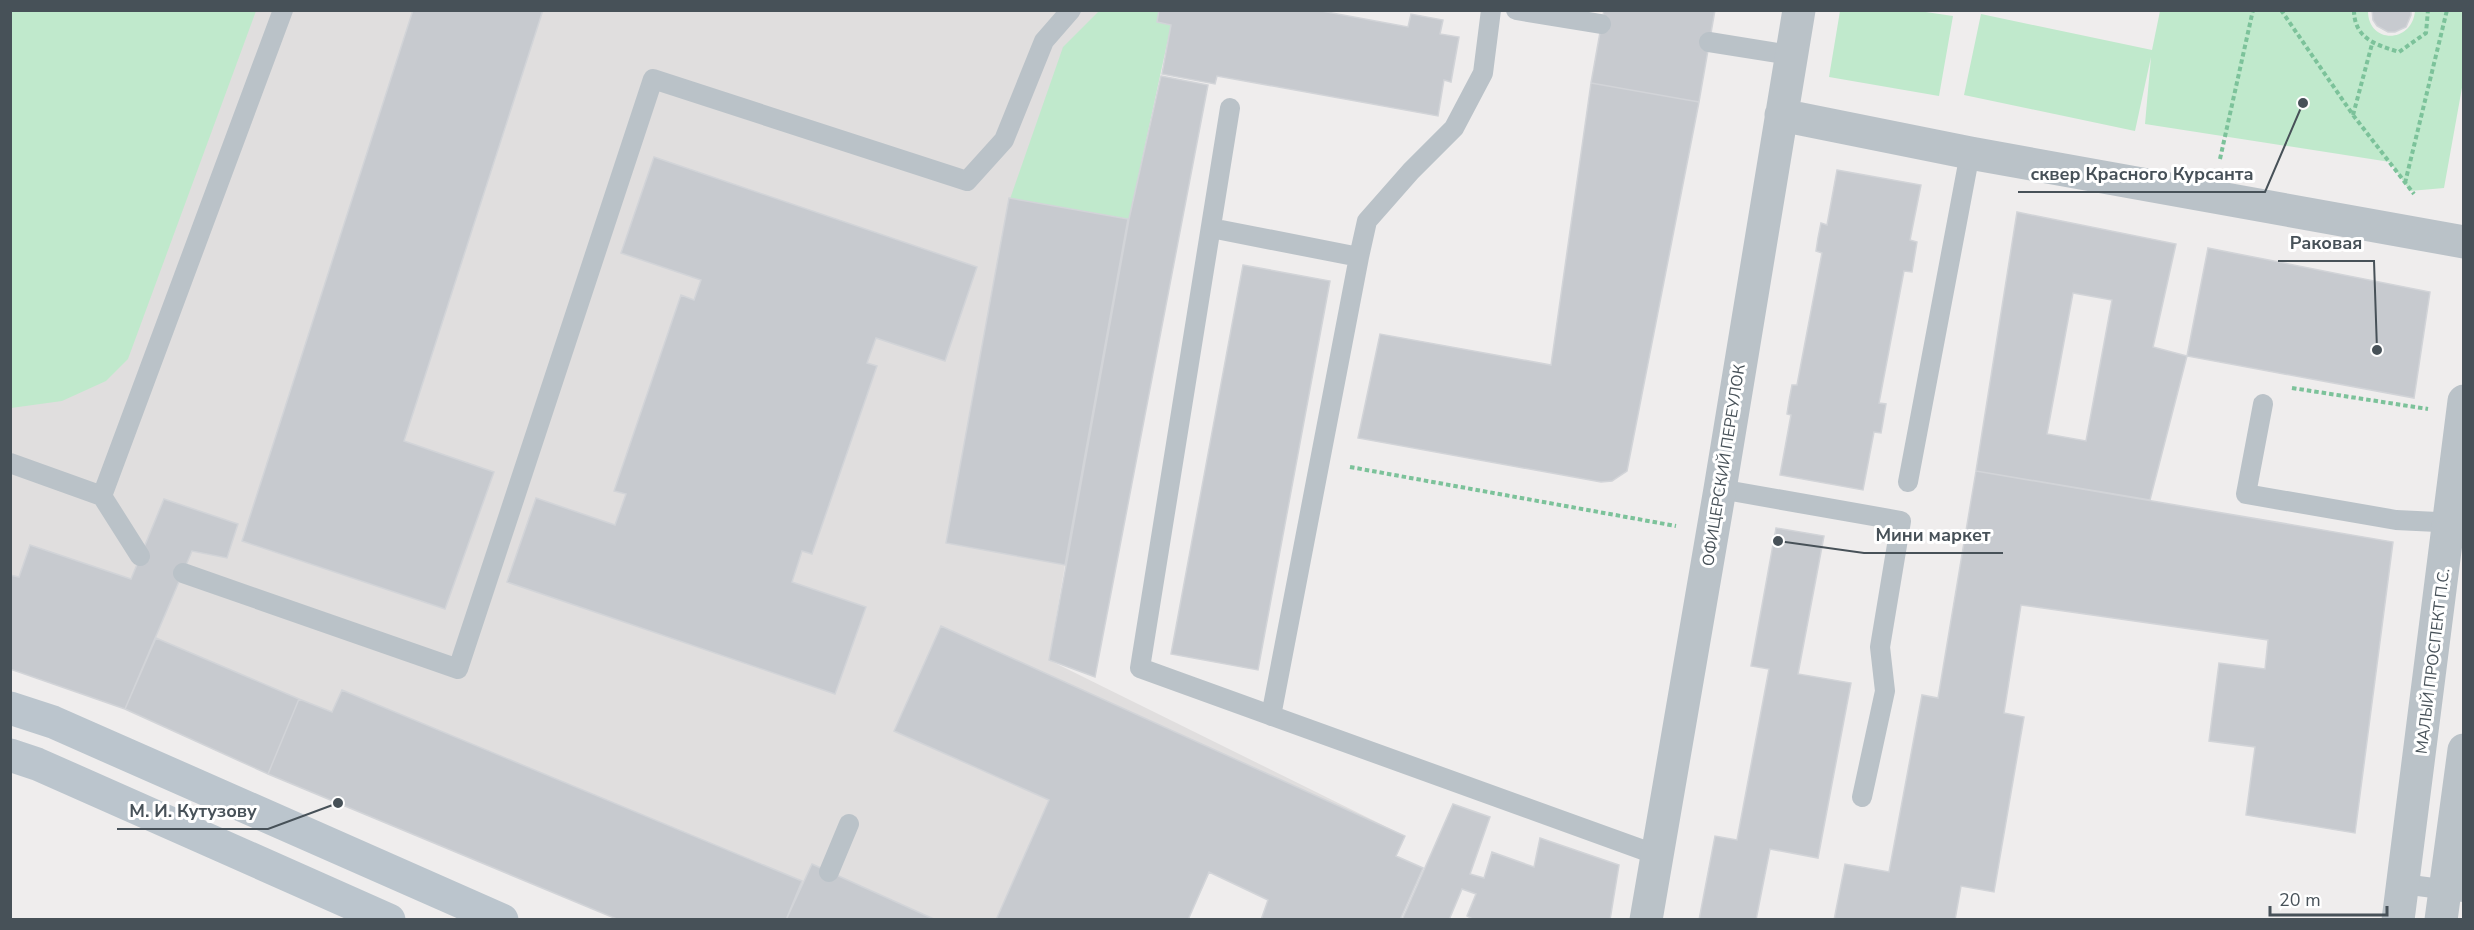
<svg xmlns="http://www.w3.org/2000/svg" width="2474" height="930" font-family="'Nunito Sans',sans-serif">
	<rect width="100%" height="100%" fill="#efeded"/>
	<!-- education -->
	<path fill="#e0dede" d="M11,11h1148l-2,11 14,3 -42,194 -120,-20 -63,344 119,22 -16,95 356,176 -9,20 27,12 -23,51h-139l7,-19 -58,-28 -22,47h-569l-351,-145 -143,-65 -114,-40z"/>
	<!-- green -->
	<path fill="#c0e9cc" d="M10,11h246l-128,348 -22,22 -44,20 -51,7z
		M1099,11h60l-2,11 14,3 -42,194 -119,-20 53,-152z
		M1840,11h79l34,5 -14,80 -110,-19z
		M2160,11h208c0,33 44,33 47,0h48v71l-19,106 -34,3 -20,-29 -245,-38 6,-67 -16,74 -171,-36 17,-81 171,36z"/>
	<!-- building -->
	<path fill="#c7cacf" stroke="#d2d4d8" stroke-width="1.5" fill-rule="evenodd" d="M413,10h130l-139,431 90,31 -49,137 -203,-68z
		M1159,10h157l92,17 3,-13 32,6 -3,14 19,3 -8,45 -7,-2 -6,36 -221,-40 -2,8 -53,-10 9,-49 -14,-3z
		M1604,10h111l-16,92 -108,-19z
		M2372,10h39v5l-5,12 -11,5h-7l-11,-6 -4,-6z
		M1161,76l47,9 -113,592 -46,-17 80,-441z
		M1591,83l108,19 -72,369 -15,10 -11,1 -243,-44 22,-104 171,31z
		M654,157l323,110 -32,94 -69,-23 -9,25 10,3 -65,188 -10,-3 -10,31 74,25 -31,87 -328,-112 29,-84 79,27 11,-31 -12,-3 67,-196 13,5 7,-20 -80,-27z
		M1837,170l84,15 -11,55 7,2 -5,30 -8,-1 -25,132 7,1 -3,18 -2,11 -7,-1 -11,58 -83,-15 11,-60 -4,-1 2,-13 3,-16h5l25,-132 -6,-2 2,-13 3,-15 6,2z
		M1009,198l119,21 -63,346 -119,-22z
		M2017,212l159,32 -23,103 34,9 -37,144 -174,-29zM2073,293l39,7 -26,141 -39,-7z
		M2208,248l222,44 -16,106 -227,-42z
		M1243,265l87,16 -72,389 -87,-16z
		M1976,471l417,71 -38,291 -109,-18 9,-68 -46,-6 10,-78 46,6 3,-29 -247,-35 -17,108 20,4 -30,175 -33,-6 -6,34h-121l11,-56 44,8 33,-177 16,3z
		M164,499l74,25 -11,34 -35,-7 -67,158 -115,-40v-94l9,2 11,-32 101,34z
		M1776,528l48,8 -26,138 53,9 -33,175 -48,-9 -14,71h-57l16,-84 22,4 32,-171 -18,-3z
		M941,626l464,210 -9,20 27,12 -23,52h-139l7,-20 -59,-28 -21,48h-192l53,-120 -155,-69z
		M156,638l143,61 -31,75 -143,-65z
		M342,690l460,191 -16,39h-167l-351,-146 31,-75 33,13z
		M1453,804l37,13 -20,57 14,4 8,-26 42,15 6,-29 79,27 -9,55h-136l-7,-4 9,-22 -14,-5 -13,31h-47z
		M812,864l124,56h-150z"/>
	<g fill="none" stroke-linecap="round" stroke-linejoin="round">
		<!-- path -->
		<path stroke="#7cc29a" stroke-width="4" stroke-dasharray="4.5 3" stroke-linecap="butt" d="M2281,10l72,105 61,79
			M2354,10c0,29 23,35 45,42l27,-19 2,-23
			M2353,115l19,-71
			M2220,159l33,-149
			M2405,183l42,-173
			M2292,388l136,21
			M1350,467l326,59"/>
		<!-- service -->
		<path stroke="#bac2c8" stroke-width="20" d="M1516,10l85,14
			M1709,42l82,13
			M1230,108l-90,560 517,187
			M1211,228l148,29 -88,459
			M1359,257l8,-36 44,-50 43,-43 29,-55 8,-63
			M2263,404l-17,90 150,26 62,3
			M10,463l92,33 181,-486
			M1908,482l62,-329
			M1720,489l181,32 -21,126 5,44 -23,106
			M102,496l38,60
			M183,573l275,96 195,-590 314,102 37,-41 40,-99 27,-31
			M829,872l20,-48
			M2403,884l61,8"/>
		<!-- minor -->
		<path stroke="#bac2c8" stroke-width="33" d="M1781,115l189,38 494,89
			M1646,920l74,-431 79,-479"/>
		<!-- tertiary -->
		<path stroke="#bac2c8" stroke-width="33" d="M2398,920l66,-519
			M2441,920l23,-170"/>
		<!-- secondary -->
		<path stroke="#bbc5cd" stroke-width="33" d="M10,708l43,14 449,198
			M10,755l27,9 352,156"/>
	</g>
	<g text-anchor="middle" stroke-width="6" stroke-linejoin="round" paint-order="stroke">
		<!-- street labels -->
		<g font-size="16" fill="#475158" stroke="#fff">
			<text transform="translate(1723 465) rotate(-81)" y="6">ОФИЦЕРСКИЙ ПЕРЕУЛОК</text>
			<text transform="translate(2432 661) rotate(-83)" y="6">МАЛЫЙ ПРОСПЕКТ П.С.</text>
		</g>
	</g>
	<!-- callouts -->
	<path fill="none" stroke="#475158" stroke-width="2" d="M2303 103L2265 192H2018M2377 350L2374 261H2278M1778 541L1864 553H2003M338 803L268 829H117"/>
	<g fill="#475158" stroke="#fff" stroke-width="2">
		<circle cx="2303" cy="103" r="6"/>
		<circle cx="2377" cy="350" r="6"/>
		<circle cx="1778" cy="541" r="6"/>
		<circle cx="338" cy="803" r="6"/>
	</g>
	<g font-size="18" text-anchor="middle" font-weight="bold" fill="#475158" stroke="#fff" stroke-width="6" stroke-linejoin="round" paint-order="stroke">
		<text x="2142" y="180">сквер Красного Курсанта</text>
		<text x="2326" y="249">Раковая</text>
		<text x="1933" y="541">Мини маркет</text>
		<text x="193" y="817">М. И. Кутузову</text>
	</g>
	<!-- border -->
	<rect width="2474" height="930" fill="none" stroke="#475158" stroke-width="24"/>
	<!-- scale -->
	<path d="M2270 906v9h117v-9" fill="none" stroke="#475158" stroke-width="3"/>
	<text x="2279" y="906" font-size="18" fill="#475158" stroke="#ffffff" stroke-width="4.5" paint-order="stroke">20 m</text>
</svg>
